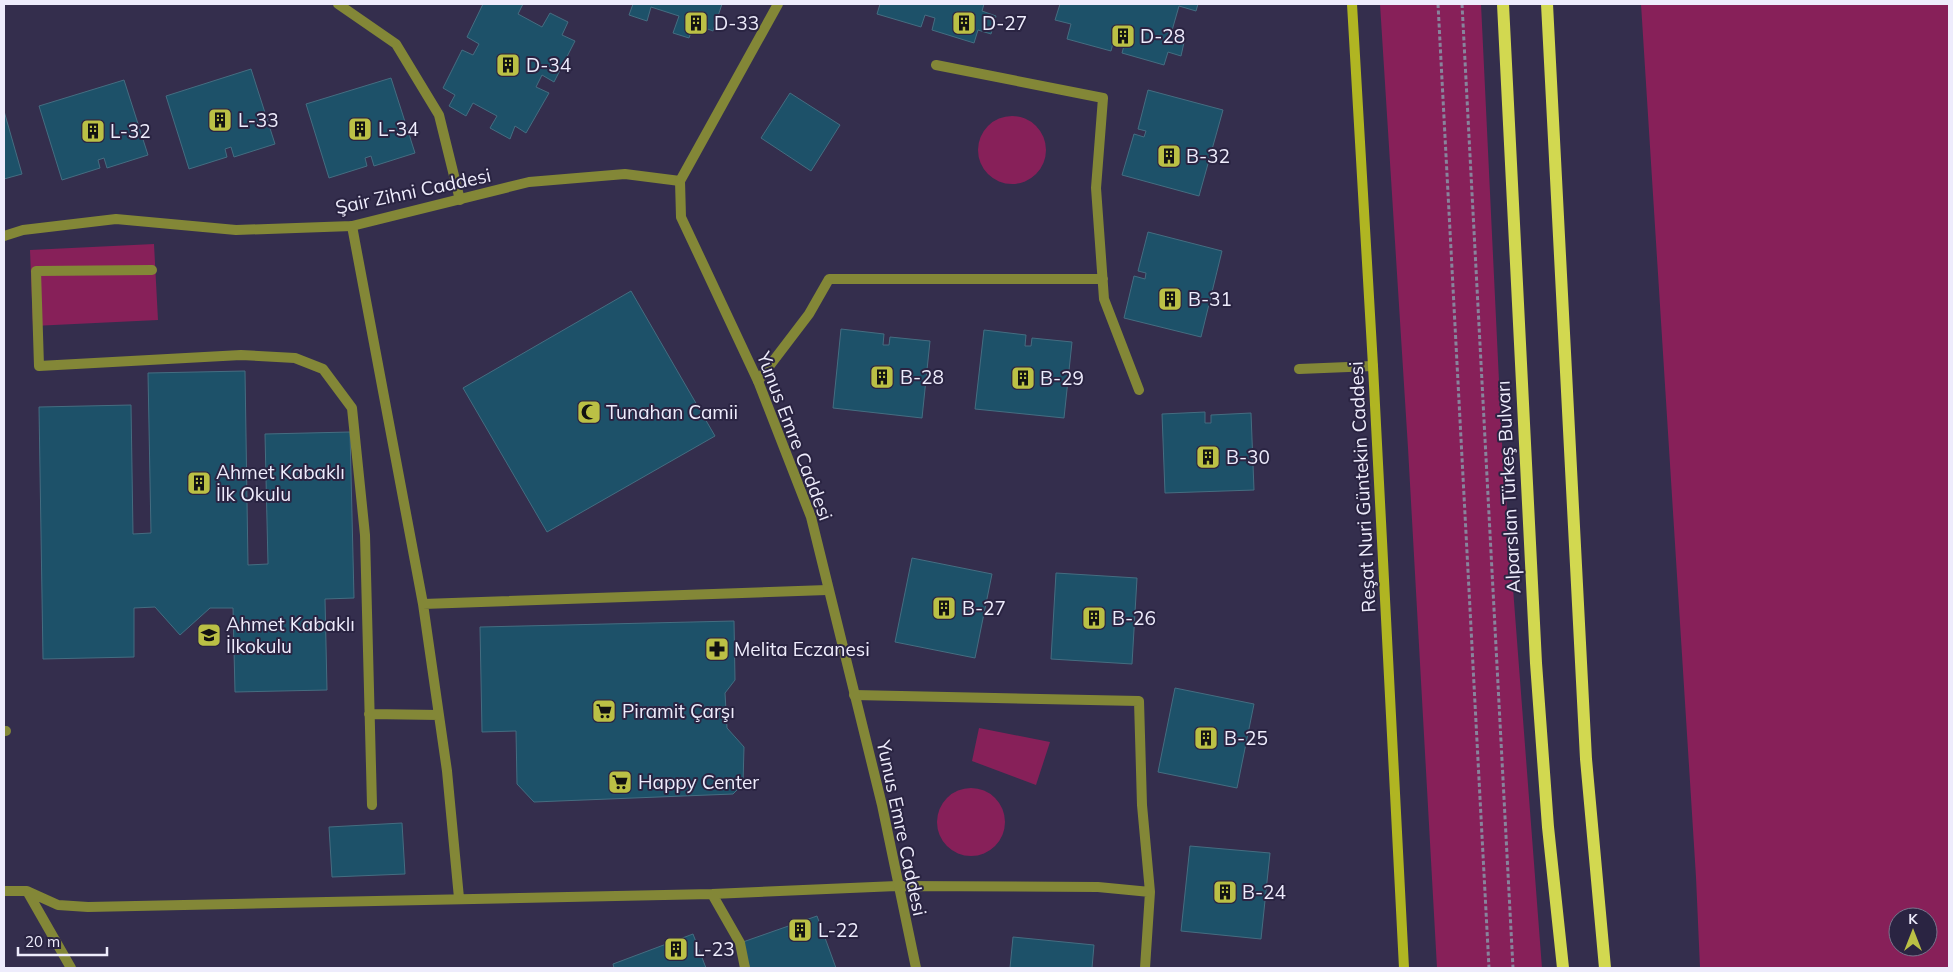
<svg xmlns="http://www.w3.org/2000/svg" width="1953" height="972" font-family="Mulish,sans-serif">
	<rect width="100%" height="100%" fill="#342e4d"/>
	<!-- green -->
	<path fill="#872059" fill-rule="evenodd" d="M1380,4h101l21,440 40,524h-105l-29,-520z
		M1641,4h308v964h-249l-4,-91zM1898,917h30v30h-30z
		M978 150a34 34 0 1 1 68 0a34 34 0 1 1-68 0Z
		M154,244l4,76 -125,6 -3,-76z
		M979,728l71,14 -14,43 -64,-24z
		M937 822a34 34 0 1 1 68 0a34 34 0 1 1-68 0Z"/>
	<!-- building -->
	<path fill="#1d5169" stroke="#456d81" d="M483,4h40l-5,10 24,13 8,-14 18,9 -6,13 13,6 -21,41 -12,-7 -6,12 13,6 -23,40 -11,-7 -5,13 -20,-11 7,-12 -24,-13 -7,13 -17,-10 6,-11 -12,-7 19,-38 11,5 6,-11 -12,-7z
		M633,4h89l-9,27 -19,-7 -5,14 -16,-5 6,-17 -28,-9 -4,14 -18,-6z
		M880,4h104l-2,7 14,5 -5,18 -13,-4 -4,13 -42,-13 3,-12 -10,-3 -4,12 -44,-13z
		M1060,4h138l-2,7 -17,-5 -8,28 14,4 -4,18 -13,-4 -4,13 -42,-12 3,-11 -11,-3 -3,12 -44,-12 4,-15 -16,-4z
		M251,69l24,75 -41,13 -3,-10 -6,2 2,8 -38,12 -23,-73z
		M391,78l24,75 -41,13 -3,-10 -6,2 2,8 -38,12 -23,-74z
		M124,80l24,75 -41,13 -3,-10 -6,2 2,8 -38,12 -23,-74z
		M1148,90l75,20 -24,86 -77,-21 12,-41 10,3 2,-6 -8,-2z
		M790,93l50,32 -29,46 -50,-33z
		M4,111l18,63 -18,5z
		M1148,232l74,19 -21,86 -77,-19 10,-42 11,3 1,-6 -8,-2z
		M631,291l84,145 -168,96 -84,-144z
		M841,329l43,5 -1,11h6l1,-8 40,4 -8,77 -89,-10z
		M984,330l42,5 -1,11h6l1,-8 40,4 -8,76 -89,-9z
		M245,371l3,194 20,-1 -3,-130 85,-2 4,166 -29,1 2,91 -92,2 -2,-84h-23l-30,27 -25,-28 -21,1v49l-91,2 -4,-252 92,-2 2,129 18,-1 -3,-160z
		M1205,412v11h6v-8l40,-2 3,77 -89,3 -3,-79z
		M912,558l80,16 -17,84 -80,-16z
		M1056,573l81,5 -5,86 -81,-5z
		M734,621l1,59 -10,13 2,35 17,19 -1,37 -10,10 -199,8 -17,-18 -1,-53 -34,1 -2,-105z
		M1175,688l79,16 -17,84 -79,-16z
		M402,823l3,51 -73,3 -3,-50z
		M1190,846l80,7 -9,86 -80,-8z
		M817,916l19,52h-86l-10,-25z
		M693,934l13,34h-92l-1,-4z
		M1013,937l81,8 -2,23h-82z"/>
	<g fill="none" stroke-linecap="round" stroke-linejoin="round">
		<!-- path -->
		<path stroke="#88849c" stroke-width="3" stroke-dasharray="4 2.5" stroke-linecap="butt" d="M1438,4l51,964
			M1462,4l51,964"/>
		<!-- service -->
		<path stroke="#838737" stroke-width="10" d="M338,4l58,40 43,71 21,85
			M936,65l167,33 -7,90 8,111 35,91
			M352,226l71,378 24,167 12,127
			M152,270l-116,1 3,95 202,-11 54,3 28,11 29,39 13,127 7,270
			M1299,369l74,-3
			M758,381l51,-67 20,-35h274
			M423,604l404,-14
			M854,695l285,6 3,104 8,87
			M369,714l70,1
			M4,731h2
			M4,891h23l31,14 30,2 624,-13 185,-8 201,1 52,5 -5,76
			M27,891l44,77
			M712,894l28,49 5,25"/>
		<!-- minor -->
		<path stroke="#838737" stroke-width="10" d="M4,236l19,-6 93,-11 120,11 116,-4 177,-44 96,-8 55,7"/>
		<!-- tertiary -->
		<path stroke="#838737" stroke-width="10" d="M778,4l-98,177 1,36 77,164 53,136 71,288 34,163"/>
		<!-- secondary -->
		<path stroke="#b0b522" stroke-width="10" d="M1352,4l21,362 31,602"/>
		<!-- primary -->
		<path stroke="#d2d850" stroke-width="12" d="M1503,4l33,659 12,164 15,141
			M1547,4l39,755 19,209"/>
	</g>
	<!-- icons -->
	<defs>
		<g id="building-square" transform="scale(1.25)"><rect x="-9" y="-9" width="18" height="18" rx="4" fill="#bbc045" stroke="#2a2442"/><path d="M-4-6H4V6H1V3H-1V6H-4ZM-2.5-4.3h1.7v1.8h-1.7ZM.8-4.3h1.7v1.8H.8ZM-2.5-1h1.7V.8h-1.7ZM.8-1h1.7V.8H.8Z" fill="#111"/></g>
		<g id="mosque-square" transform="scale(1.25)"><rect x="-9" y="-9" width="18" height="18" rx="4" fill="#bbc045" stroke="#2a2442"/><path d="M3.5-4.9A6 6 0 1 0 3.5 4.9A5 5 0 1 1 3.5-4.9Z" fill="#111"/></g>
		<g id="school-square" transform="scale(1.25)"><rect x="-9" y="-9" width="18" height="18" rx="4" fill="#bbc045" stroke="#2a2442"/><path d="M0-5L7-2L0 1L-7-2ZM-4 1L0 2.5L4 1V4Q0 6-4 4Z" fill="#111"/></g>
		<g id="pharmacy-square" transform="scale(1.25)"><rect x="-9" y="-9" width="18" height="18" rx="4" fill="#bbc045" stroke="#2a2442"/><path d="M-2-6h4v4h4v4h-4v4h-4v-4h-4v-4h4Z" fill="#111"/></g>
		<g id="supermarket-square" transform="scale(1.25)"><rect x="-9" y="-9" width="18" height="18" rx="4" fill="#bbc045" stroke="#2a2442"/><path d="M-6-5.5h2.5l.6 2H6L4.5 2H-2.5L-4.4-4H-6ZM-1.5 3.2a1.3 1.3 0 1 0 .1 0ZM3 3.2a1.3 1.3 0 1 0 .1 0Z" fill="#111"/></g>
	</defs>
	<g fill-rule="evenodd">
		<use href="#building-square" x="696" y="23"/>
		<use href="#building-square" x="964" y="23"/>
		<use href="#building-square" x="1123" y="36"/>
		<use href="#building-square" x="508" y="65"/>
		<use href="#building-square" x="220" y="120"/>
		<use href="#building-square" x="360" y="129"/>
		<use href="#building-square" x="93" y="131"/>
		<use href="#building-square" x="1169" y="156"/>
		<use href="#building-square" x="1170" y="299"/>
		<use href="#building-square" x="882" y="377"/>
		<use href="#building-square" x="1023" y="378"/>
		<use href="#mosque-square" x="589" y="412"/>
		<use href="#building-square" x="1208" y="457"/>
		<use href="#building-square" x="199" y="483"/>
		<use href="#building-square" x="944" y="608"/>
		<use href="#building-square" x="1094" y="618"/>
		<use href="#school-square" x="209" y="635"/>
		<use href="#pharmacy-square" x="717" y="649"/>
		<use href="#supermarket-square" x="604" y="711"/>
		<use href="#building-square" x="1206" y="738"/>
		<use href="#supermarket-square" x="620" y="782"/>
		<use href="#building-square" x="1225" y="892"/>
		<use href="#building-square" x="800" y="930"/>
		<use href="#building-square" x="676" y="949"/>
	</g>
	<g text-anchor="middle" stroke-width="4" stroke-linejoin="round" paint-order="stroke">
		<!-- poi labels -->
		<g font-size="19" fill="#eeecfc" stroke="#2a2442" text-anchor="start">
			<text x="714" y="30">D-33</text>
			<text x="982" y="30">D-27</text>
			<text x="1140" y="43">D-28</text>
			<text x="526" y="72">D-34</text>
			<text x="238" y="127">L-33</text>
			<text x="378" y="136">L-34</text>
			<text x="110" y="138">L-32</text>
			<text x="1186" y="163">B-32</text>
			<text x="1188" y="306">B-31</text>
			<text x="900" y="384">B-28</text>
			<text x="1040" y="385">B-29</text>
			<text x="606" y="419">Tunahan Camii</text>
			<text x="1226" y="464">B-30</text>
			<text x="216" y="479">Ahmet Kabaklı<tspan x="216" dy="22">İlk Okulu</tspan></text>
			<text x="962" y="615">B-27</text>
			<text x="1112" y="625">B-26</text>
			<text x="226" y="631">Ahmet Kabaklı<tspan x="226" dy="22">İlkokulu</tspan></text>
			<text x="734" y="656">Melita Eczanesi</text>
			<text x="622" y="718">Piramit Çarşı</text>
			<text x="1224" y="745">B-25</text>
			<text x="638" y="789">Happy Center</text>
			<text x="1242" y="899">B-24</text>
			<text x="818" y="937">L-22</text>
			<text x="694" y="956">L-23</text>
		</g>
		<!-- street labels -->
		<g font-size="19" fill="#eeecfc" stroke="#2a2442">
			<text transform="translate(413 191) rotate(-12)" y="7">Şair Zihni Caddesi</text>
			<text transform="translate(795 436) rotate(69)" y="7">Yunus Emre Caddesi</text>
			<text transform="translate(1362 487) rotate(-93)" y="7">Reşat Nuri Güntekin Caddesi</text>
			<text transform="translate(1508 487) rotate(-93)" y="7">Alparslan Türkeş Bulvarı</text>
			<text transform="translate(902 828) rotate(78)" y="7">Yunus Emre Caddesi</text>
		</g>
	</g>
	<!-- border -->
	<rect width="1953" height="972" fill="none" stroke="#eeecfc" stroke-width="10"/>
	<!-- north arrow -->
	<g transform="translate(1913 932)"><circle r="24" fill="#2a2442" stroke="#78748c"/>
	<path d="M0-4L9 19L0 12L-9 19Z" fill="#bbc045"/>
	<text y="-8" font-size="14" font-weight="bold" text-anchor="middle" fill="#eeecfc">K</text>
	</g>
	<!-- scale -->
	<path d="M18 947v8h89v-8" fill="none" stroke="#eeecfc" stroke-width="2.5"/>
	<text x="25" y="947" font-size="15" fill="#eeecfc" stroke="#2a2442" stroke-width="4" paint-order="stroke">20 m</text>
</svg>
